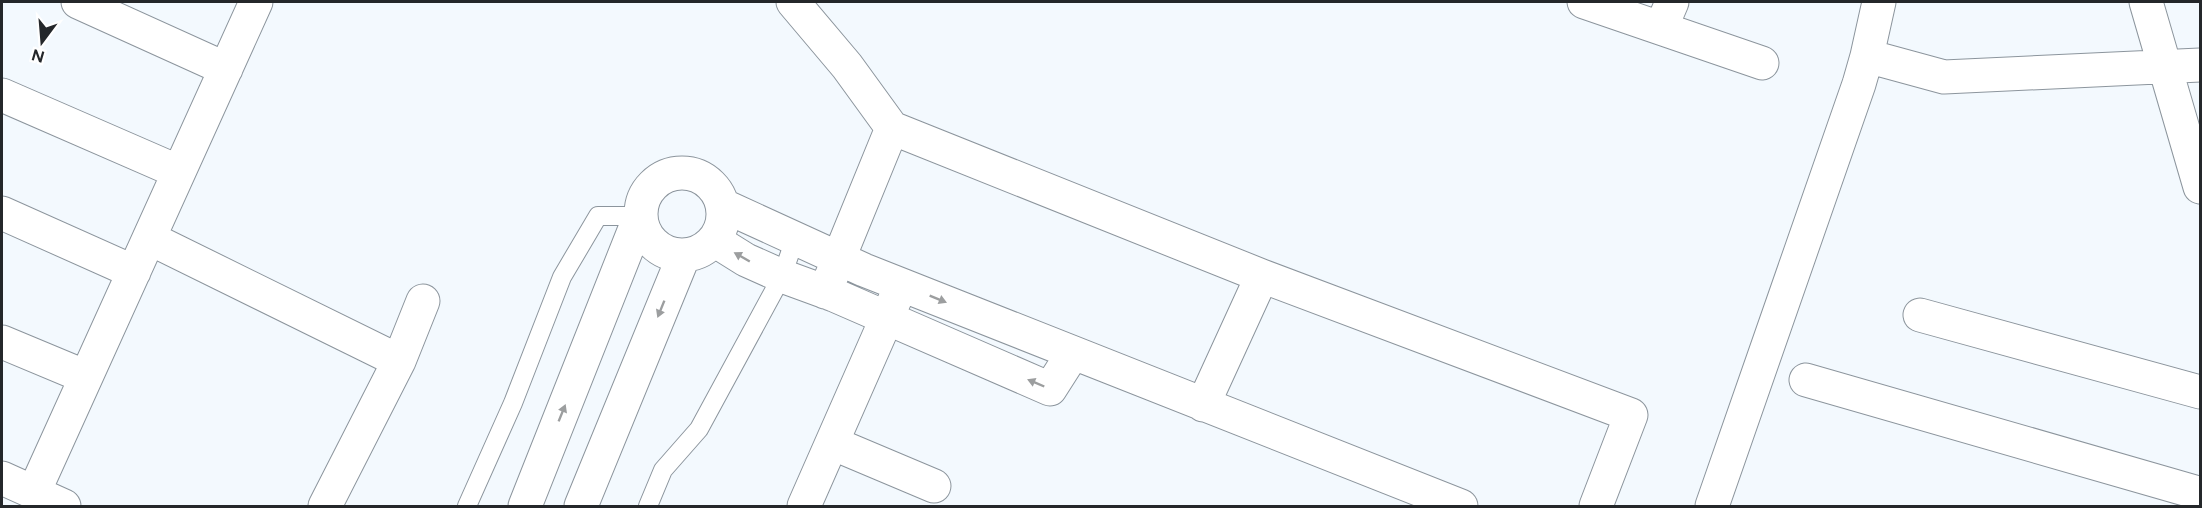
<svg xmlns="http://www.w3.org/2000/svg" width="2202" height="508" font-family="Figtree,sans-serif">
	<rect width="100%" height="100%" fill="#f3f9fe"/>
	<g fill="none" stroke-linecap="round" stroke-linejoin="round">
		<!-- lane casing -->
		<g stroke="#8c959d" stroke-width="20">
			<path id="lane" d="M467,506l46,-103 49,-126 36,-61h42
				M648,506l15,-36 36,-41 83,-153 13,-37"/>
		</g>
		<!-- street casing -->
		<g stroke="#8c959d" stroke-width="35">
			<path id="street" d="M78,2l148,67
				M793,2l54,64 45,62
				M1584,2l178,61
				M2146,2l54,185
				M1661,28l11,-26
				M1867,56l77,21 256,-12
				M2,95l177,77
				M641 214a41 41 0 1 1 82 0a41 41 0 1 1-82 0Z
				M722,205l142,65 597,236
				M2,213l132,59
				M149,238l250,123
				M714,240l32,20 36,16 52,19 216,94 23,-36
				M825,292l67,-164 370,148 369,139 -35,91
				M1920,315l280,77
				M2,342l84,35
				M1806,380l389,112
				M1203,405l59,-129
				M832,443l102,43
				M2,478l62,28
				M34,492l222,-490
				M325,506l74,-145 24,-60
				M525,506l115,-290
				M581,506l103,-251
				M804,506l92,-209
				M1712,506l147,-422 8,-28 12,-54"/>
		</g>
		<!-- lane -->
		<use href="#lane" stroke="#fff" stroke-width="18"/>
		<!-- street -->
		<use href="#street" stroke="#fff" stroke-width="33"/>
	</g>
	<!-- one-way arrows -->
	<defs><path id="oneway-solid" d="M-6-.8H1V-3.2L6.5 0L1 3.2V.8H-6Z" transform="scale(1.5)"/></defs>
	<g fill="#9c9e9f">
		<use href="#oneway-solid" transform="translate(742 257) rotate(-150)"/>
		<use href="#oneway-solid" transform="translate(938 299) rotate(22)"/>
		<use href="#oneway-solid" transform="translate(661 309) rotate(112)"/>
		<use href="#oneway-solid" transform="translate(1036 383) rotate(-157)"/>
		<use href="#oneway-solid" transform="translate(562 413) rotate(-68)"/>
	</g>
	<!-- border -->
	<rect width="2202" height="508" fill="none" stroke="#24272a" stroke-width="6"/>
	<!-- north arrow -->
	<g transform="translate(42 42) rotate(196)" stroke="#ffffff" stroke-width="4.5" paint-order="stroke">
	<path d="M0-4.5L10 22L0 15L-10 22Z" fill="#24272a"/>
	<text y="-9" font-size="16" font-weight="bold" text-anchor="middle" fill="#24272a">N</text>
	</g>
</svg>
